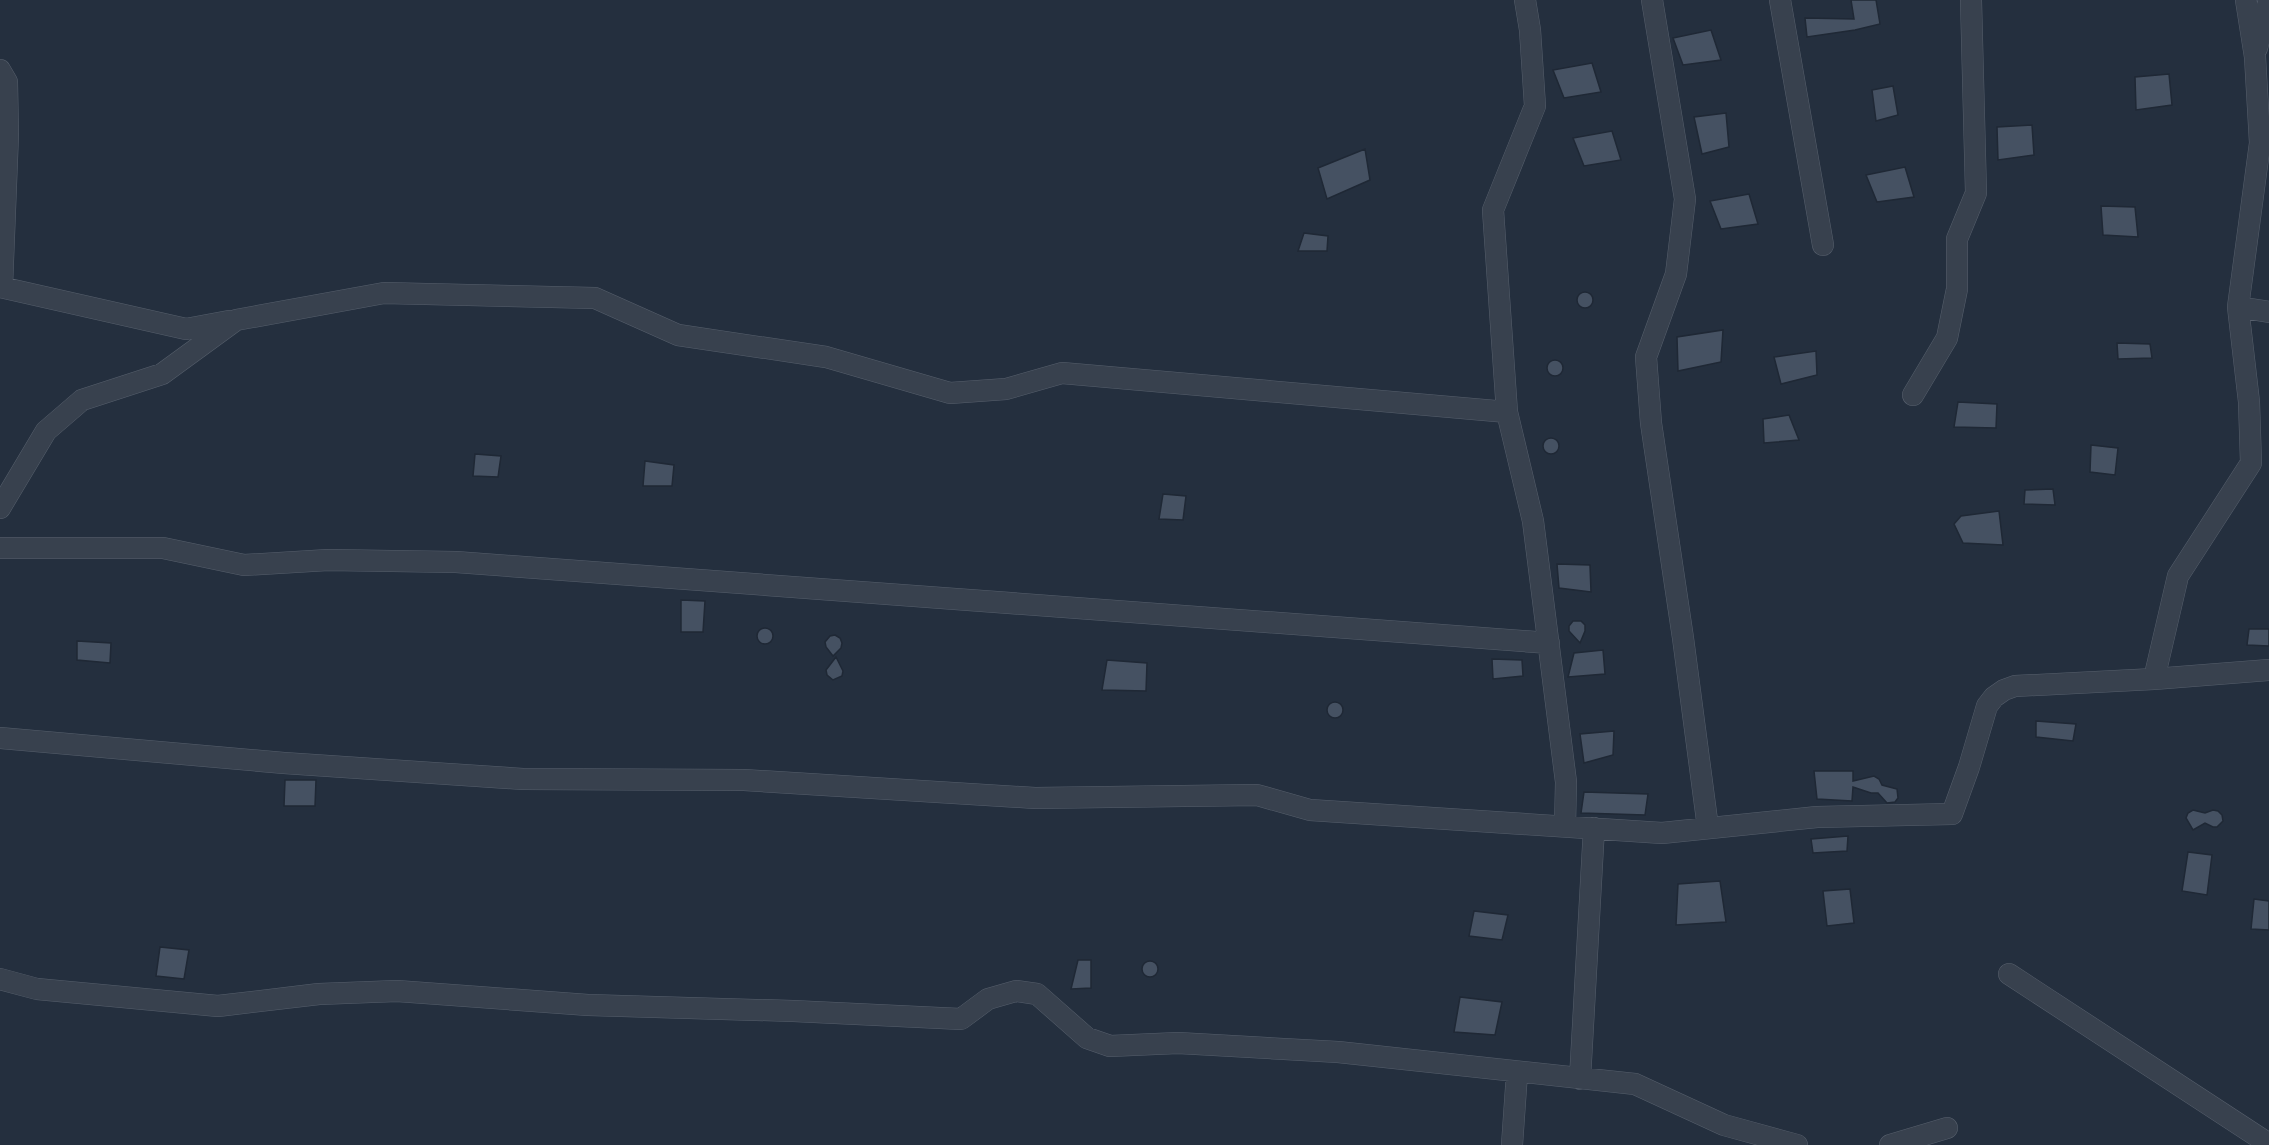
<svg xmlns="http://www.w3.org/2000/svg" width="2269" height="1145" font-family="'Fira Sans',sans-serif">
	<rect width="100%" height="100%" fill="#242f3e"/>
	<!-- building -->
	<path fill="#455162" stroke="#1f2835" stroke-width="1.5" d="M1851,0h25l4,24 -25,6 -48,7 -2,-19 49,1z
		M1711,30l10,30 -38,5 -10,-27z
		M1592,63l9,29 -37,6 -11,-28z
		M2169,74l3,31 -36,5 -1,-33z
		M1893,86l5,29 -22,6 -4,-31z
		M1726,113l3,34 -27,7 -8,-37z
		M2032,125l2,30 -36,5 -1,-33z
		M1612,131l9,29 -37,6 -11,-28z
		M1365,149l5,31 -43,19 -9,-31z
		M1905,167l9,30 -37,5 -11,-27z
		M1749,194l9,30 -37,5 -11,-28z
		M2101,206l34,1 3,30 -35,-2z
		M1304,233l24,3 -1,15h-29z
		M1577 300a8 8 0 1 1 16 0a8 8 0 1 1-16 0Z
		M1723,330l-2,32 -43,9 -1,-34z
		M2117,343l33,1 2,14 -34,1z
		M1816,351l1,24 -36,9 -7,-27z
		M1547 368a8 8 0 1 1 16 0a8 8 0 1 1-16 0Z
		M1958,402l39,2 -1,24 -42,-1z
		M1789,415l10,25 -35,3 -1,-24z
		M1543 446a8 8 0 1 1 16 0a8 8 0 1 1-16 0Z
		M2091,445l27,3 -3,27 -25,-3z
		M475,454l26,2 -3,21 -25,-1z
		M645,461l29,4 -2,21h-29z
		M2053,489l2,16 -31,-1 1,-14z
		M1163,494l23,2 -3,24 -24,-1z
		M1999,511l4,34 -40,-2 -9,-19 7,-8z
		M1557,564l33,1 1,27 -32,-4z
		M681,600l24,1 -2,31h-22z
		M1573,621h8l4,4v6l-5,12 -11,-12v-5z
		M757 636a8 8 0 1 1 16 0a8 8 0 1 1-16 0Z
		M2249,629h20v17l-22,-1z
		M835,635l5,3 2,5 -1,5 -8,8 -7,-9 -1,-5 5,-6z
		M77,641l34,2 -1,20 -33,-3z
		M1603,650l2,24 -37,3 6,-24z
		M836,657l7,14 -1,5 -9,4 -6,-5 -1,-5z
		M1492,659l30,1 1,16 -30,3z
		M1107,660l40,3 -1,28 -44,-1z
		M1327 710a8 8 0 1 1 16 0a8 8 0 1 1-16 0Z
		M2036,721l40,3 -3,17 -37,-4z
		M1614,731l-1,24 -29,8 -4,-29z
		M1814,771h39v10l21,-5 5,3 3,6 15,4 1,9 -3,4 -8,1 -9,-10h-7l-18,-6 -1,14 -35,-2z
		M285,780h31l-1,26h-31z
		M1584,792l64,2 -3,21 -64,-2z
		M2193,810l12,3 8,-3 5,1 4,4 1,6 -6,6h-4l-8,-4 -12,7 -7,-12 2,-5z
		M1848,836l-1,15 -34,2 -2,-14z
		M2188,852l24,3 -5,40 -25,-4z
		M1720,881l6,41 -50,3 2,-41z
		M1850,889l4,34 -27,3 -4,-35z
		M2254,899l15,2v29l-18,-1z
		M1474,911l34,4 -6,25 -33,-4z
		M160,947l29,3 -5,29 -28,-3z
		M1078,960h13v28l-20,1z
		M1142 969a8 8 0 1 1 16 0a8 8 0 1 1-16 0Z
		M1460,997l42,5 -7,33 -41,-3z"/>
	<g fill="none" stroke-linecap="round" stroke-linejoin="round">
		<!-- minor casing -->
		<g stroke="#565f6c" stroke-width="22">
			<path id="minor" d="M1525,0l5,30 5,76 -42,104 14,202 26,109 33,261 -1,44
				M1652,0l33,199 -9,75 -30,83 5,66 32,215 25,190
				M1780,0l43,245
				M2257,48l12,-48
				M0,70l7,12 1,52 -6,153
				M0,287l186,42 43,-8
				M2238,307l31,5
				M1913,395l34,-57 10,-49v-50l19,-46 -5,-193
				M0,508l46,-77 36,-31 80,-26 74,-54 148,-27 211,5 83,37 148,22 124,36 56,-4 56,-16 445,39
				M0,548h163l81,17 84,-5 128,2 1093,81
				M2154,679l115,-9
				M0,738l284,25 239,16 221,1 291,18 222,-3 53,15 352,23 155,-16 135,-3 17,-47 18,-61 7,-9 10,-7 11,-4 139,-7 24,-103 73,-113 -2,-61 -11,-95 22,-164 -5,-86 -9,-57
				M2009,974l260,170
				M0,979l37,10 181,17 101,-12 78,-3 191,14 205,6 168,8 27,-20 28,-8 21,3 50,44 23,8 68,-3 160,9 297,32 89,41 73,20
				M1580,1079l14,-251
				M1512,1145l5,-72
				M1890,1145l57,-17"/>
		</g>
		<!-- minor -->
		<use href="#minor" stroke="#38414e" stroke-width="21"/>
	</g>
</svg>
